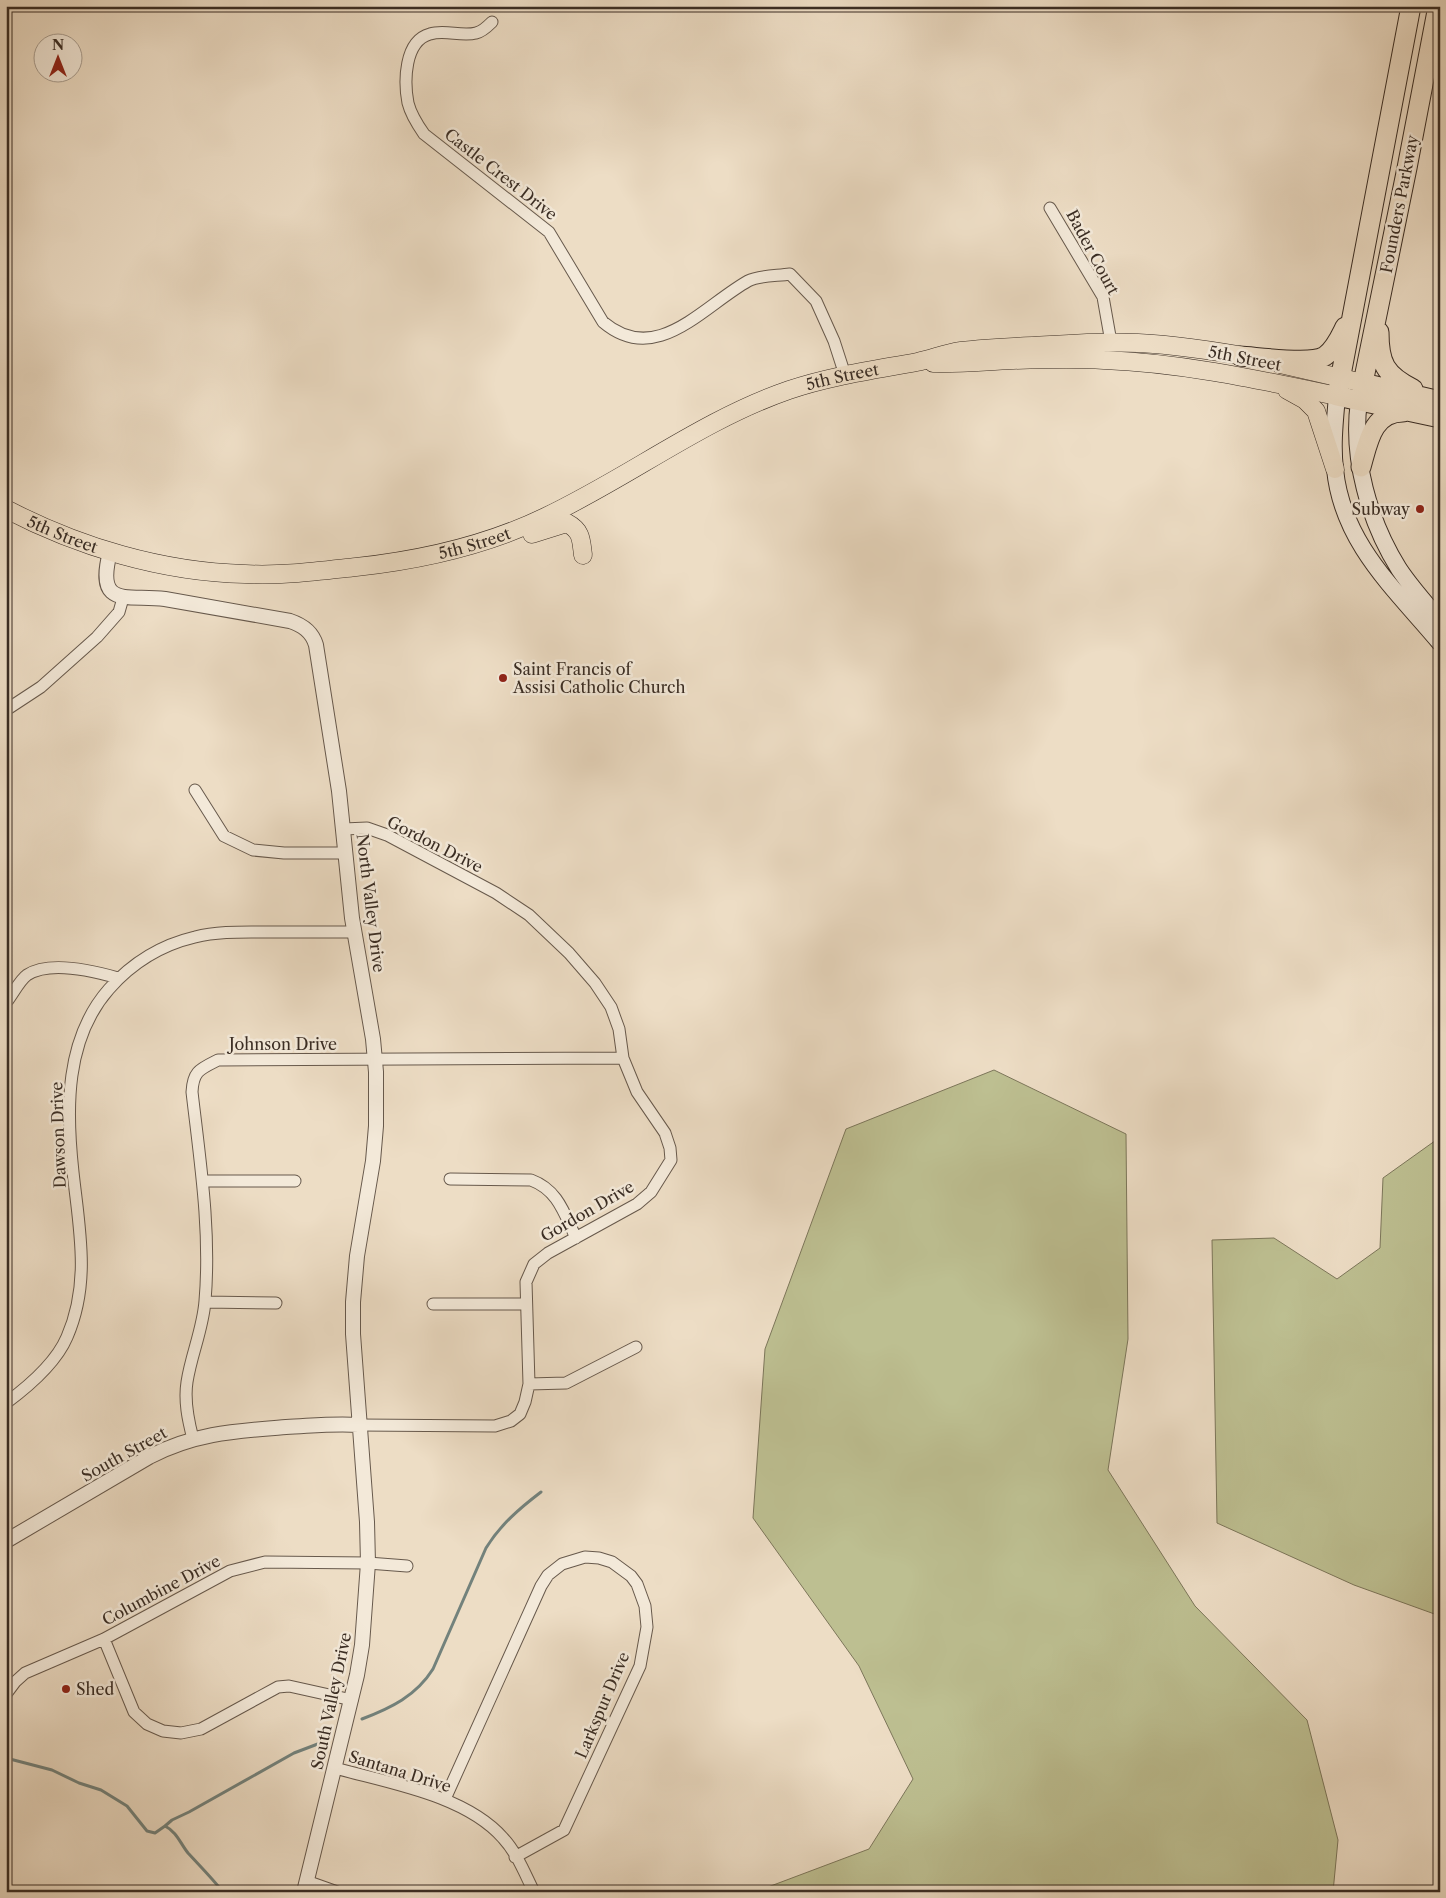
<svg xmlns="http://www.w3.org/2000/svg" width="1446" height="1898" font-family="'Libre Caslon Text',serif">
	<rect width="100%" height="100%" fill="#edddc5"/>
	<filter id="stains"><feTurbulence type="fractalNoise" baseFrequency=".004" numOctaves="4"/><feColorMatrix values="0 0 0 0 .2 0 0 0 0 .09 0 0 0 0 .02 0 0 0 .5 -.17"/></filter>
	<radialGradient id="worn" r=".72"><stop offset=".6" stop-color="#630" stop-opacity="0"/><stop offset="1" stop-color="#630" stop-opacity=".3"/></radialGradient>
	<!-- green -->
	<path fill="#bdbf91" stroke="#7c765a" d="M994,1070l132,64 2,205 -20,131 87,136 112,114 31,120 -5,52h-563l-2,-5 101,-38 44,-70 -54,-113 -106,-148 12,-169 81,-220z
		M1439,1138l1,1v477l-86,-31 -137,-62 -5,-283 62,-2 63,41 43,-31 3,-70z"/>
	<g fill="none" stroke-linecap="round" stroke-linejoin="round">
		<!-- stream -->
		<path stroke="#73827c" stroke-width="3" d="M362,1719c29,-11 54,-23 71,-50l53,-121c14,-23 34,-40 55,-56
			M6,1758l46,12 27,13 22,7 26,16 20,25 8,2 10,-7c12,6 15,17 23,27 12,13 24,25 35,39
			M165,1826l7,-6 17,-8 105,-59 29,-11"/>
		<!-- minor casing -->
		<g stroke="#67594c" stroke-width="13">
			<path id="minor" d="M492,22c-4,4 -10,10 -16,11 -15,4 -31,-4 -46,1 -26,7 -26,48 -22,69 3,12 9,21 16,31l125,98 54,90c53,45 99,-15 145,-41 11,-6 30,-5 42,-7l26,27 18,40 11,34
				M1050,208l53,89 8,45
				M6,710l35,-23 56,-50 22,-25 4,-14
				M195,790l29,46 29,14 31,3h62
				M344,829l23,-1 20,7 109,58 33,22 40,38 26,30 16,24 8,22 4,29 14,34 28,41 5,15 1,12 -20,32 -14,12 -89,49 -14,11 -8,18 3,102 -4,18 -5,12 -9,7 -16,5 -136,-1
				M8,1000c6,-8 12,-20 19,-25 23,-15 67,-4 91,3
				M450,1179l81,1c27,10 33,33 45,58
				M203,1181h92
				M205,1302l71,1
				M433,1304h93
				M529,1384l37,-1 70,-36
				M6,1403c23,-17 50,-40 61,-66 24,-55 12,-109 6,-165 -7,-63 -8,-133 36,-183 23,-26 52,-44 86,-52 23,-6 48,-5 71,-5 30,0 59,0 88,0
				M193,1439c-5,-19 -9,-38 -6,-57 4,-27 16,-53 18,-81 6,-70 -5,-140 -13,-209 1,-21 8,-23 26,-32l405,-2
				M104,1639l30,73 13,12 16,7 18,2 20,-4 77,-42 11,-1 63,14
				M6,1694l9,-12 10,-9 79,-34 126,-68 35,-9 103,1 39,3
				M335,1768c54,15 130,27 168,70 14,15 22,36 31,54
				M445,1799l96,-213 7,-11 14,-11 23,-7 14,1 13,4 19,14 6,8 8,22 2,21 -7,39 -76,164 -49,27
				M306,1881l31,11"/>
		</g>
		<!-- tertiary casing -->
		<g stroke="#67594c" stroke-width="16">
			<path id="tertiary" d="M110,552c-15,58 18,42 55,47l125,22c12,4 22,10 26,24l23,146 13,127 21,121 3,33v54l-3,35 -16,95 -4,46v32l14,188 1,41 -6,82 -5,30 -53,217
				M6,1541l143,-84c46,-24 87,-26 137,-30 24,-1 48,-4 73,-2"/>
		</g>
		<!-- secondary casing -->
		<g stroke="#3a2d24" stroke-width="18">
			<path id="secondary" d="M1337,396c-2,24 -5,49 -2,73 7,74 60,120 105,174
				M1359,401c-8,57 10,120 40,168 12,18 27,35 41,51"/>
		</g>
		<!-- primary casing -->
		<g stroke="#3a2d24" stroke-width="19">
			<g id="primary">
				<path d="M933,363c27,1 53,-2 80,-3 30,-1 61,-2 91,0 79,3 156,20 233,36"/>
				<path d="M1280,364l83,19 -3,14"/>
				<path d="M1287,390l18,10 11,11 19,58"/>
				<path id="s1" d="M6,509c73,38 156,63 239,65 37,2 74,-3 111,-7 65,-7 129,-21 189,-50 83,-39 157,-97 244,-127 41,-14 85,-20 128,-28 15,-3 29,-9 44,-11 24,-3 48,-4 72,-5 35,-2 70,-5 105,-3 39,2 78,8 117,15"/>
				<path d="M532,534l35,-11c15,8 14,17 16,32"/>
			</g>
		</g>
		<!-- trunk casing -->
		<g stroke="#3a2d24" stroke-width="21">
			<path id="trunk" d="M1411,6l-74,390 103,22
				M1438,6l-31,162 -44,215 77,18
				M1379,332c0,31 6,43 34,57
				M1240,356c18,1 71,9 85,0 10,-7 15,-19 20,-29
				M1361,467c7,-24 11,-55 42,-55"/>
		</g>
		<!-- minor -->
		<use href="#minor" stroke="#f3e9d9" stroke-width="11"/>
		<!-- tertiary -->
		<use href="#tertiary" stroke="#f3e9d9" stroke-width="14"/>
		<!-- secondary -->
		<use href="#secondary" stroke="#f3e9d9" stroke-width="16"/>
		<!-- primary -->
		<use href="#primary" stroke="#edddc5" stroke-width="18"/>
		<!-- trunk -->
		<use href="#trunk" stroke="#edddc5" stroke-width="19"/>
	</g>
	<!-- markers -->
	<g fill="#8f2418" stroke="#f3e9d9" stroke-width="2">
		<circle cx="1420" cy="509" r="5"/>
		<circle cx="503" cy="678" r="5"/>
		<circle cx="66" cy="1689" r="5"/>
	</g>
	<g text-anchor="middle" stroke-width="5" stroke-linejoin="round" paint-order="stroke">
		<!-- street labels -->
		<g font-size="16" fill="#3a2d24" stroke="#f3e9d9">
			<text transform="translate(501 174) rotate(38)" y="6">Castle Crest Drive</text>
			<text transform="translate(1399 204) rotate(-79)" y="6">Founders Parkway</text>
			<text transform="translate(1093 252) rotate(62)" y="6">Bader Court</text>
			<text transform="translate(1245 358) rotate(11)" y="6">5th Street</text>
			<text dy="6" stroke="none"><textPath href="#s1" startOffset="888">5th Street</textPath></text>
			<text dy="6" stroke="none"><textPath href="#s1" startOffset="62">5th Street</textPath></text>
			<text dy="6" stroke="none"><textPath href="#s1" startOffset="482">5th Street</textPath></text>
			<text transform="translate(435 844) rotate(27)" y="6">Gordon Drive</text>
			<text transform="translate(371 903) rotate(83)" y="6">North Valley Drive</text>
			<text x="283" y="1050">Johnson Drive</text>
			<text transform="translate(58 1135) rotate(-92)" y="6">Dawson Drive</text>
			<text transform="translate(587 1211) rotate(-30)" y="6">Gordon Drive</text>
			<text transform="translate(124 1454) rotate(-29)" y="6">South Street</text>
			<text transform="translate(161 1590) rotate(-28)" y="6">Columbine Drive</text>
			<text transform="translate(331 1701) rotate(-78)" y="6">South Valley Drive</text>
			<text transform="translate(602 1705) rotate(-67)" y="6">Larkspur Drive</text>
			<text transform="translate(400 1771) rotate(17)" y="6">Santana Drive</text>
		</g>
		<!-- poi labels -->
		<g font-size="16" fill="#3a2d24" stroke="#f3e9d9" text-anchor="start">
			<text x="1410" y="515" text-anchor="end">Subway</text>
			<text x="513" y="675">Saint Francis of<tspan x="513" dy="18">Assisi Catholic Church</tspan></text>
			<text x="76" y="1695">Shed</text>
		</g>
	</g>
	<!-- margin -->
	<rect width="1446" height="1898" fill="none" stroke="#edddc5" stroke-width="25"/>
	<rect x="8" y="8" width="1431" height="1883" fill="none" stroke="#3a2d24" stroke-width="2.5"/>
	<rect x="12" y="12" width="1421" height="1873" fill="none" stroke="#3a2d24"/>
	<!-- north arrow -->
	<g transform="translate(58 58)"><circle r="24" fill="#f3e9d9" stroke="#a99e91"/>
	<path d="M0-4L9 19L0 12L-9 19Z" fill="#8f2418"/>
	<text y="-8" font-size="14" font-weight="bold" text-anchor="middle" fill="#3a2d24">N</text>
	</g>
	<rect width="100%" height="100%" filter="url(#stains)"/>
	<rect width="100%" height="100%" fill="url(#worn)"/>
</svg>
